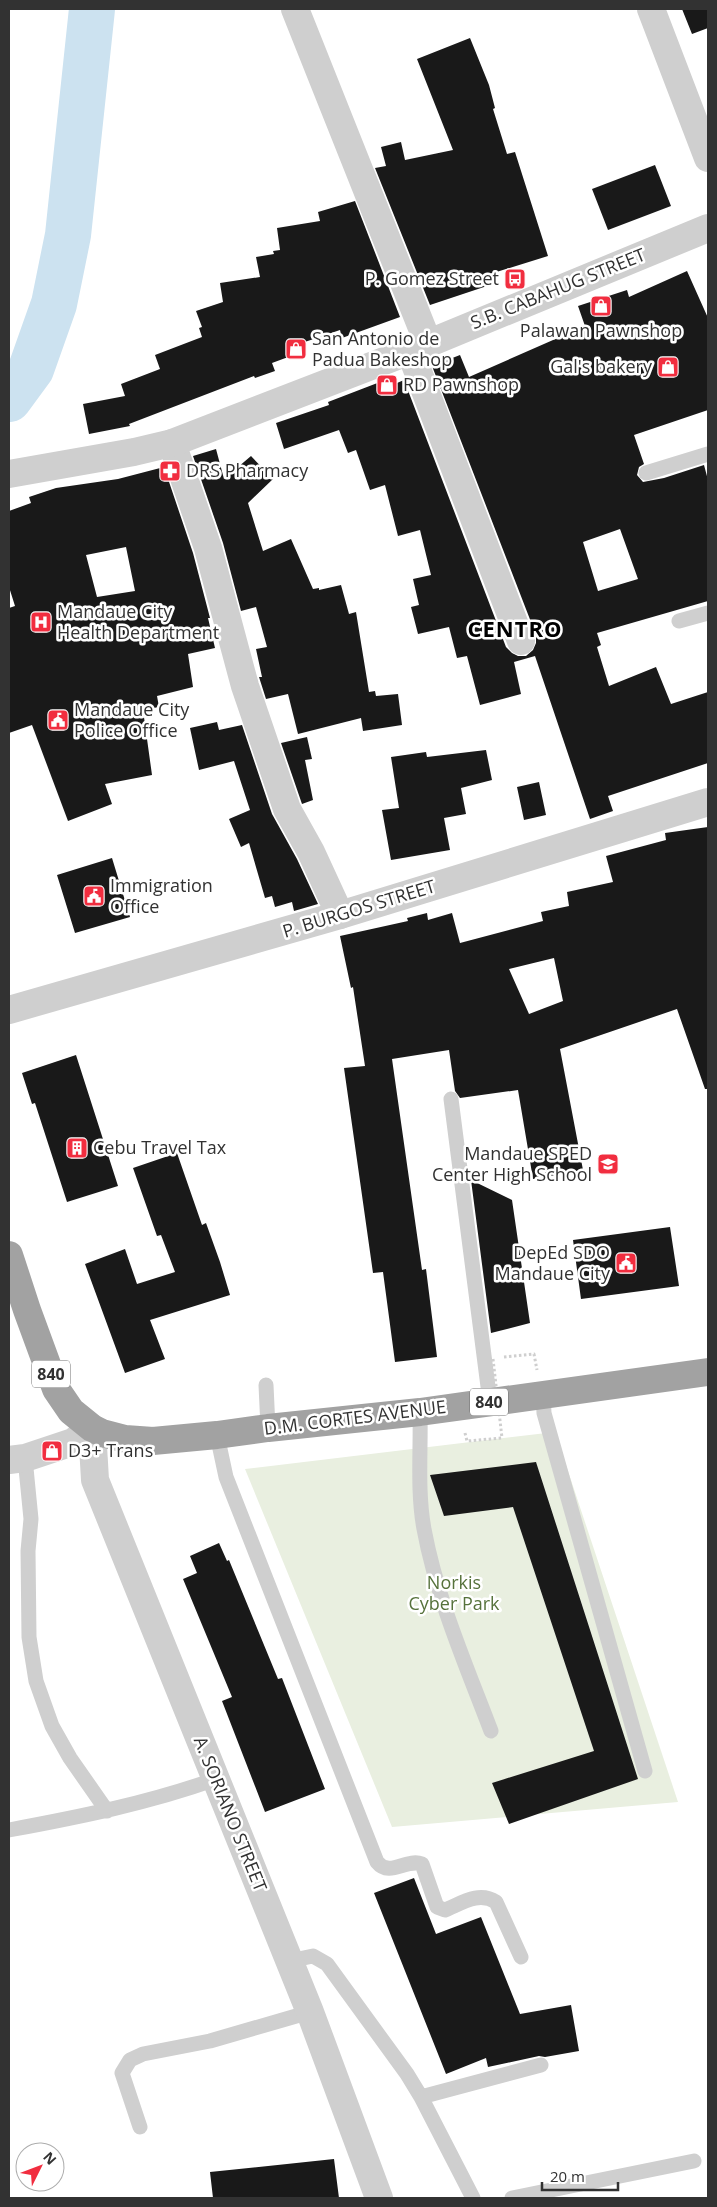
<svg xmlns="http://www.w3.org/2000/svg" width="717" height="2207" font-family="'Open Sans',sans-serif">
	<rect width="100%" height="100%" fill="#fff"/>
	<!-- green -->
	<path fill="#e9efe0" d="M555,1432l123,370 -286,25 -147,-358z"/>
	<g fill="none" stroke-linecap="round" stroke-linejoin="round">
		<!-- river -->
		<path stroke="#cce2f0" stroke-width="46" d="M9,399l22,-30 23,-65 14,-69 24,-226"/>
	</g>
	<!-- building -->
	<path fill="#191919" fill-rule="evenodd" d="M682,9h26v19l-16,6z
		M470,38l19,47 6,23 -2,1 14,45 8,-2 33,104 -58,18 3,10 -63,21 -55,-137 11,-2 -5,-19 20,-5 4,18 48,-10 -36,-91z
		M655,165l16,41 -63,24 -16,-41z
		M355,201l45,116 -58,21 -2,-8 -44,15 3,8 -27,10 3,8 -20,7 -1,-2 -86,33 -39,15 1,2 -41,8 -6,-30 42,-8 -4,-12 39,-15 -5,-14 47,-18 -3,-9 3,-1 -6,-16 27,-9 -3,-19 40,-6 -4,-20 18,-3 -1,-3 7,-1 -3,-22 43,-7 -2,-9z
		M687,271l21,47v92l-74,25 10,29 -5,3 -2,8 6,7 21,-4 40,-13 4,15v121l-111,32 4,12 -4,2 12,39 47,-19 15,37 37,-12v71l-100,33 5,15 -23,8 -55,-163 -21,6 7,32 -41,11 -13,-49 -10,2 -8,-31 -31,7 -7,-27 8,-2 -6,-26 18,-4 -11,-45 -22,6 -13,-51 -15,5 -14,-40 -8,3 -9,-23 -55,19 -8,-26 53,-18 -1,-3 52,-20 3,7 21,-9 102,267 6,6 6,3h8l7,-6 3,-7v-8l-104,-269 28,-11 9,22 116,-51 -7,-20 49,-16 2,7zM620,529l18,50 -40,12 -15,-49z
		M216,449l8,30 27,-23 22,23 -25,24 15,48 28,-12 22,50 6,-1v2l22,-5 8,29 7,-2 13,80 6,-1 1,5 22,-2 4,31 -39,6 -2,-13 -63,16 -10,-40 -22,5 -7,-22h3l-6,-28 11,-2 -11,-40 -15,4 -18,-68 -30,-87z
		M164,467l29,86 17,65h-2l7,30 -27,6 5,33 -36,9 2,11 -16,3 9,65 -47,9 7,20 -44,17 -36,-96 -23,8v-125l6,-2 -6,-19v-76l22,-8 -2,-6 27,-9 62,-9zM126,547l9,44 -38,6 -11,-42z
		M217,722l2,8 23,-5 30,89 25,45 21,45 -24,7 -2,-9 -17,5 -3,-11 -7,2 -16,-55 -8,4 -12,-28 21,-9 -16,-49 -35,9 -9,-42z
		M307,737l5,22 -7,1 8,40 -11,4 -21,-61z
		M486,750l6,30 -31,8 5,26 -22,4 6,32 -59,10 -9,-50 17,-2 -8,-51 35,-5 1,5z
		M539,782l7,33 -22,5 -7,-33z
		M708,827v262h-3l-28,-80 -117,40 23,121 -50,9 -15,-89 -58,8 -5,-7 -6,-41 -57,9 30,211 4,-1 11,88 -42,5 -12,-90 -10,1 -29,-205 21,-2 -12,-79 -2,1 -11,-52 68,-15 -1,-3 20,-5 1,7 24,-7 8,30 83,-22 -2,-9 28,-6 -2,-14 46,-10 -7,-26 60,-16 -1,-7zM554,958l9,43 -34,13 -20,-45z
		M112,858l18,59 -55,16 -18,-58z
		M76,1055l42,131 -51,16 -32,-99 -3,1 -10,-31z
		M177,1153l25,72 4,-2 14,39 10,33 -80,25 15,39 -40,14 -40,-109 40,-15 12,35 38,-12 -14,-37 -4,1 -24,-68z
		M471,1180l41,20 18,123 -39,10z
		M670,1227l9,59 -98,13 -8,-59z
		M536,1462l102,317 -129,45 -17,-41 102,-32 -81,-244 -69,9 -14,-41z
		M219,1543l8,18 2,-1 49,119 4,-1 43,111 -60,23 -43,-111 10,-4 -49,-118 14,-6 -7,-17z
		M414,1878l22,56 45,-17 39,97 51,-9 8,46 -34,6 -6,-1 -51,11 -2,-9 -40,16 -72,-181z
		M334,2159l5,39h-126l-3,-26z"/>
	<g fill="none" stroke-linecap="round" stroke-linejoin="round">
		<!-- path -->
		<path stroke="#cfcfcf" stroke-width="3" stroke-dasharray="2.5 2.5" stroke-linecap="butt" d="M504,1357l30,-3 3,16
			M465,1433l2,8 35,-3"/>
		<!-- service -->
		<path stroke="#cfcfcf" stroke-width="15" d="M646,473l62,-19
			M679,621l29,-8
			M451,1099l39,303
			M266,1385l2,43
			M543,1394l1,19 101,358
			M420,1412c1,39 -3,79 4,117 13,70 42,136 67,202
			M217,1435l9,42 151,385c13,16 29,-4 45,2l15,43 8,3c17,-7 34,-19 51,-8l25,55
			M25,1458l6,61 -3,32 1,86 7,44 16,45 18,32 37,53
			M9,1830c70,-13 140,-27 207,-51
			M289,1961l24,-5 14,8 80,110 14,23
			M140,2127l-18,-54 8,-13 13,-6 67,-13 100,-29
			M473,2198l-52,-101 120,-32
			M512,2198l182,-37"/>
		<!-- minor -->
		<path stroke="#cfcfcf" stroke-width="28" d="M295,9l133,334
			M651,9l57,149
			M410,351l111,290
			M172,443l36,105 37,138 42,123 24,43 29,63
			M92,1428l3,52 215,532 69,186
			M9,1460l16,-2 48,-16 19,-14"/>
		<!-- tertiary -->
		<path stroke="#cfcfcf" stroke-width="28" d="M9,474l125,-22 38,-9 238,-92 298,-123
			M9,1010l331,-95 368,-113"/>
		<!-- trunk -->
		<path stroke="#a2a2a2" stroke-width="28" d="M9,1255l18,55 29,79 15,22 21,17 10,5 23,6 28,2 64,-6 51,-7 152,-16 288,-40"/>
		<!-- path-bridge -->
		<path stroke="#cfcfcf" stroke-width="3" stroke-dasharray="2.5 2.5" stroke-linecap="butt" d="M493,1359l9,79"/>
	</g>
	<!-- icons -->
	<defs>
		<g id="bus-square" transform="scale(1.125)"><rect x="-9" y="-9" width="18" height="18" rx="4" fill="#f12d3f" stroke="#fff"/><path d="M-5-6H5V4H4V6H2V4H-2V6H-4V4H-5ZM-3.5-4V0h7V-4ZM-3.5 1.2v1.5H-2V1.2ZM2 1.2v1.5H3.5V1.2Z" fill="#fff"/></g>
		<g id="shop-square" transform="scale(1.125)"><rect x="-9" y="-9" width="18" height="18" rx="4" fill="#f12d3f" stroke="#fff"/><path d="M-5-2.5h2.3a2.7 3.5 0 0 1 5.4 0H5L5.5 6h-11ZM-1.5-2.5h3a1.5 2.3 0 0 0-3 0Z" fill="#fff"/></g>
		<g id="pharmacy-square" transform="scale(1.125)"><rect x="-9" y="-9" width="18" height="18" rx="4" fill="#f12d3f" stroke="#fff"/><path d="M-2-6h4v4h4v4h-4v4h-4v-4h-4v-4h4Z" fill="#fff"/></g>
		<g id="hospital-square" transform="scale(1.125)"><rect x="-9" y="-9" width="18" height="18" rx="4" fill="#f12d3f" stroke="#fff"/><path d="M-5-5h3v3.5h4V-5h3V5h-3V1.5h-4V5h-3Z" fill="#fff"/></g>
		<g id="civic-square" transform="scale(1.125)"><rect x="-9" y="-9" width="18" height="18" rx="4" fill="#f12d3f" stroke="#fff"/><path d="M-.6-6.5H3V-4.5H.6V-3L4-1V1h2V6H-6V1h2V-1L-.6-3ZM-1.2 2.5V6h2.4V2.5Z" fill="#fff"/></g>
		<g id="building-square" transform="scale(1.125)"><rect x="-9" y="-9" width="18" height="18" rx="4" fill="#f12d3f" stroke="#fff"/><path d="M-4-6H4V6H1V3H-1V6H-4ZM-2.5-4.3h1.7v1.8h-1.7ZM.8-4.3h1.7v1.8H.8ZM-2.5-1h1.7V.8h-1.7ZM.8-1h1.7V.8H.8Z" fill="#fff"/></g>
		<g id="school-square" transform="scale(1.125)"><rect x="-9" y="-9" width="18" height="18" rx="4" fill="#f12d3f" stroke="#fff"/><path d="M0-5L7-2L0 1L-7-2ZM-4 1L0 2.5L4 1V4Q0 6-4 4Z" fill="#fff"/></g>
	</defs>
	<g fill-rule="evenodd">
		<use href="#bus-square" x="515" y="279"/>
		<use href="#shop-square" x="601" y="306"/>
		<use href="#shop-square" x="296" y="349"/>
		<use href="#shop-square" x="668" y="367"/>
		<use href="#shop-square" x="387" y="385"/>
		<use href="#pharmacy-square" x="170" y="471"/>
		<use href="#hospital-square" x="41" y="622"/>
		<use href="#civic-square" x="58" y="720"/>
		<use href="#civic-square" x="94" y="896"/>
		<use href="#building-square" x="77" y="1148"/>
		<use href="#school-square" x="608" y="1164"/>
		<use href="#civic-square" x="626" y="1263"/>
		<use href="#shop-square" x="52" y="1451"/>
	</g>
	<g text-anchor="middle" stroke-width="5" stroke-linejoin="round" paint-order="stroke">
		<!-- shield labels -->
		<g fill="#fff" stroke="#707070" stroke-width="1">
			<rect x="32" y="1360.5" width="38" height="27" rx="4"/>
			<rect x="470" y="1388.5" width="38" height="27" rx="4"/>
		</g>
		<g font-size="16" font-weight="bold" fill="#323232">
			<text x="51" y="1380">840</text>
			<text x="489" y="1408">840</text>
		</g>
		<!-- poi labels -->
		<g font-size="18" fill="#323232" stroke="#fff" text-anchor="start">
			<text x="499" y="285" text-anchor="end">P. Gomez Street</text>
			<text x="601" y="337" text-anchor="middle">Palawan Pawnshop</text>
			<text x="312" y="345">San Antonio de<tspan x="312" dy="21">Padua Bakeshop</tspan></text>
			<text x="652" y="373" text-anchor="end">Gal's bakery</text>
			<text x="403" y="391">RD Pawnshop</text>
			<text x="186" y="477">DRS Pharmacy</text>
			<text x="57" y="618">Mandaue City<tspan x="57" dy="21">Health Department</tspan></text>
			<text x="74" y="716">Mandaue City<tspan x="74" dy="21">Police Office</tspan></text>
			<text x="110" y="892">Immigration<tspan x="110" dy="21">Office</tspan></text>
			<text x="93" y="1154">Cebu Travel Tax</text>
			<text x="592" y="1160" text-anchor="end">Mandaue SPED<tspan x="592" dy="21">Center High School</tspan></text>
			<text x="610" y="1259" text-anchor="end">DepEd SDO<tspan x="610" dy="21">Mandaue City</tspan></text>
			<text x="68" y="1457">D3+ Trans</text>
		</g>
		<!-- street labels -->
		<g font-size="18" fill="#323232" stroke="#fff">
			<text transform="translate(558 289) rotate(-22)" y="6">S.B. CABAHUG STREET</text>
			<text transform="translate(359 909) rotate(-17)" y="6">P. BURGOS STREET</text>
			<text transform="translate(355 1418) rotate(-7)" y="6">D.M. CORTES AVENUE</text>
			<text transform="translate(230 1814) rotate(68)" y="6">A. SORIANO STREET</text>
		</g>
		<!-- park labels -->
		<g font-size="18" fill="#56723b" stroke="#fff">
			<text x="454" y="1589">Norkis<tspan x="454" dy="21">Cyber Park</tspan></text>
		</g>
		<!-- district labels -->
		<g font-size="22" font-weight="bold" letter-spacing="1" fill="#000" stroke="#fff">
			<text x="515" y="637">CENTRO</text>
		</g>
	</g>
	<!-- border -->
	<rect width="717" height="2207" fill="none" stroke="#323232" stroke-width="20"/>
	<!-- north arrow -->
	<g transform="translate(40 2167) rotate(48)"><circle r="24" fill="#ffffff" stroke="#adadad"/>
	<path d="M0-4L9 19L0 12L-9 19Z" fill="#f12d3f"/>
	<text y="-8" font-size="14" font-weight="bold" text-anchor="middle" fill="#323232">N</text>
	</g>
	<!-- scale -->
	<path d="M542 2182v8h76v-8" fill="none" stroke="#323232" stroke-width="2.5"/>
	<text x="550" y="2182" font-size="15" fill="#323232" stroke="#ffffff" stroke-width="4" paint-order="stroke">20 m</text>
</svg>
